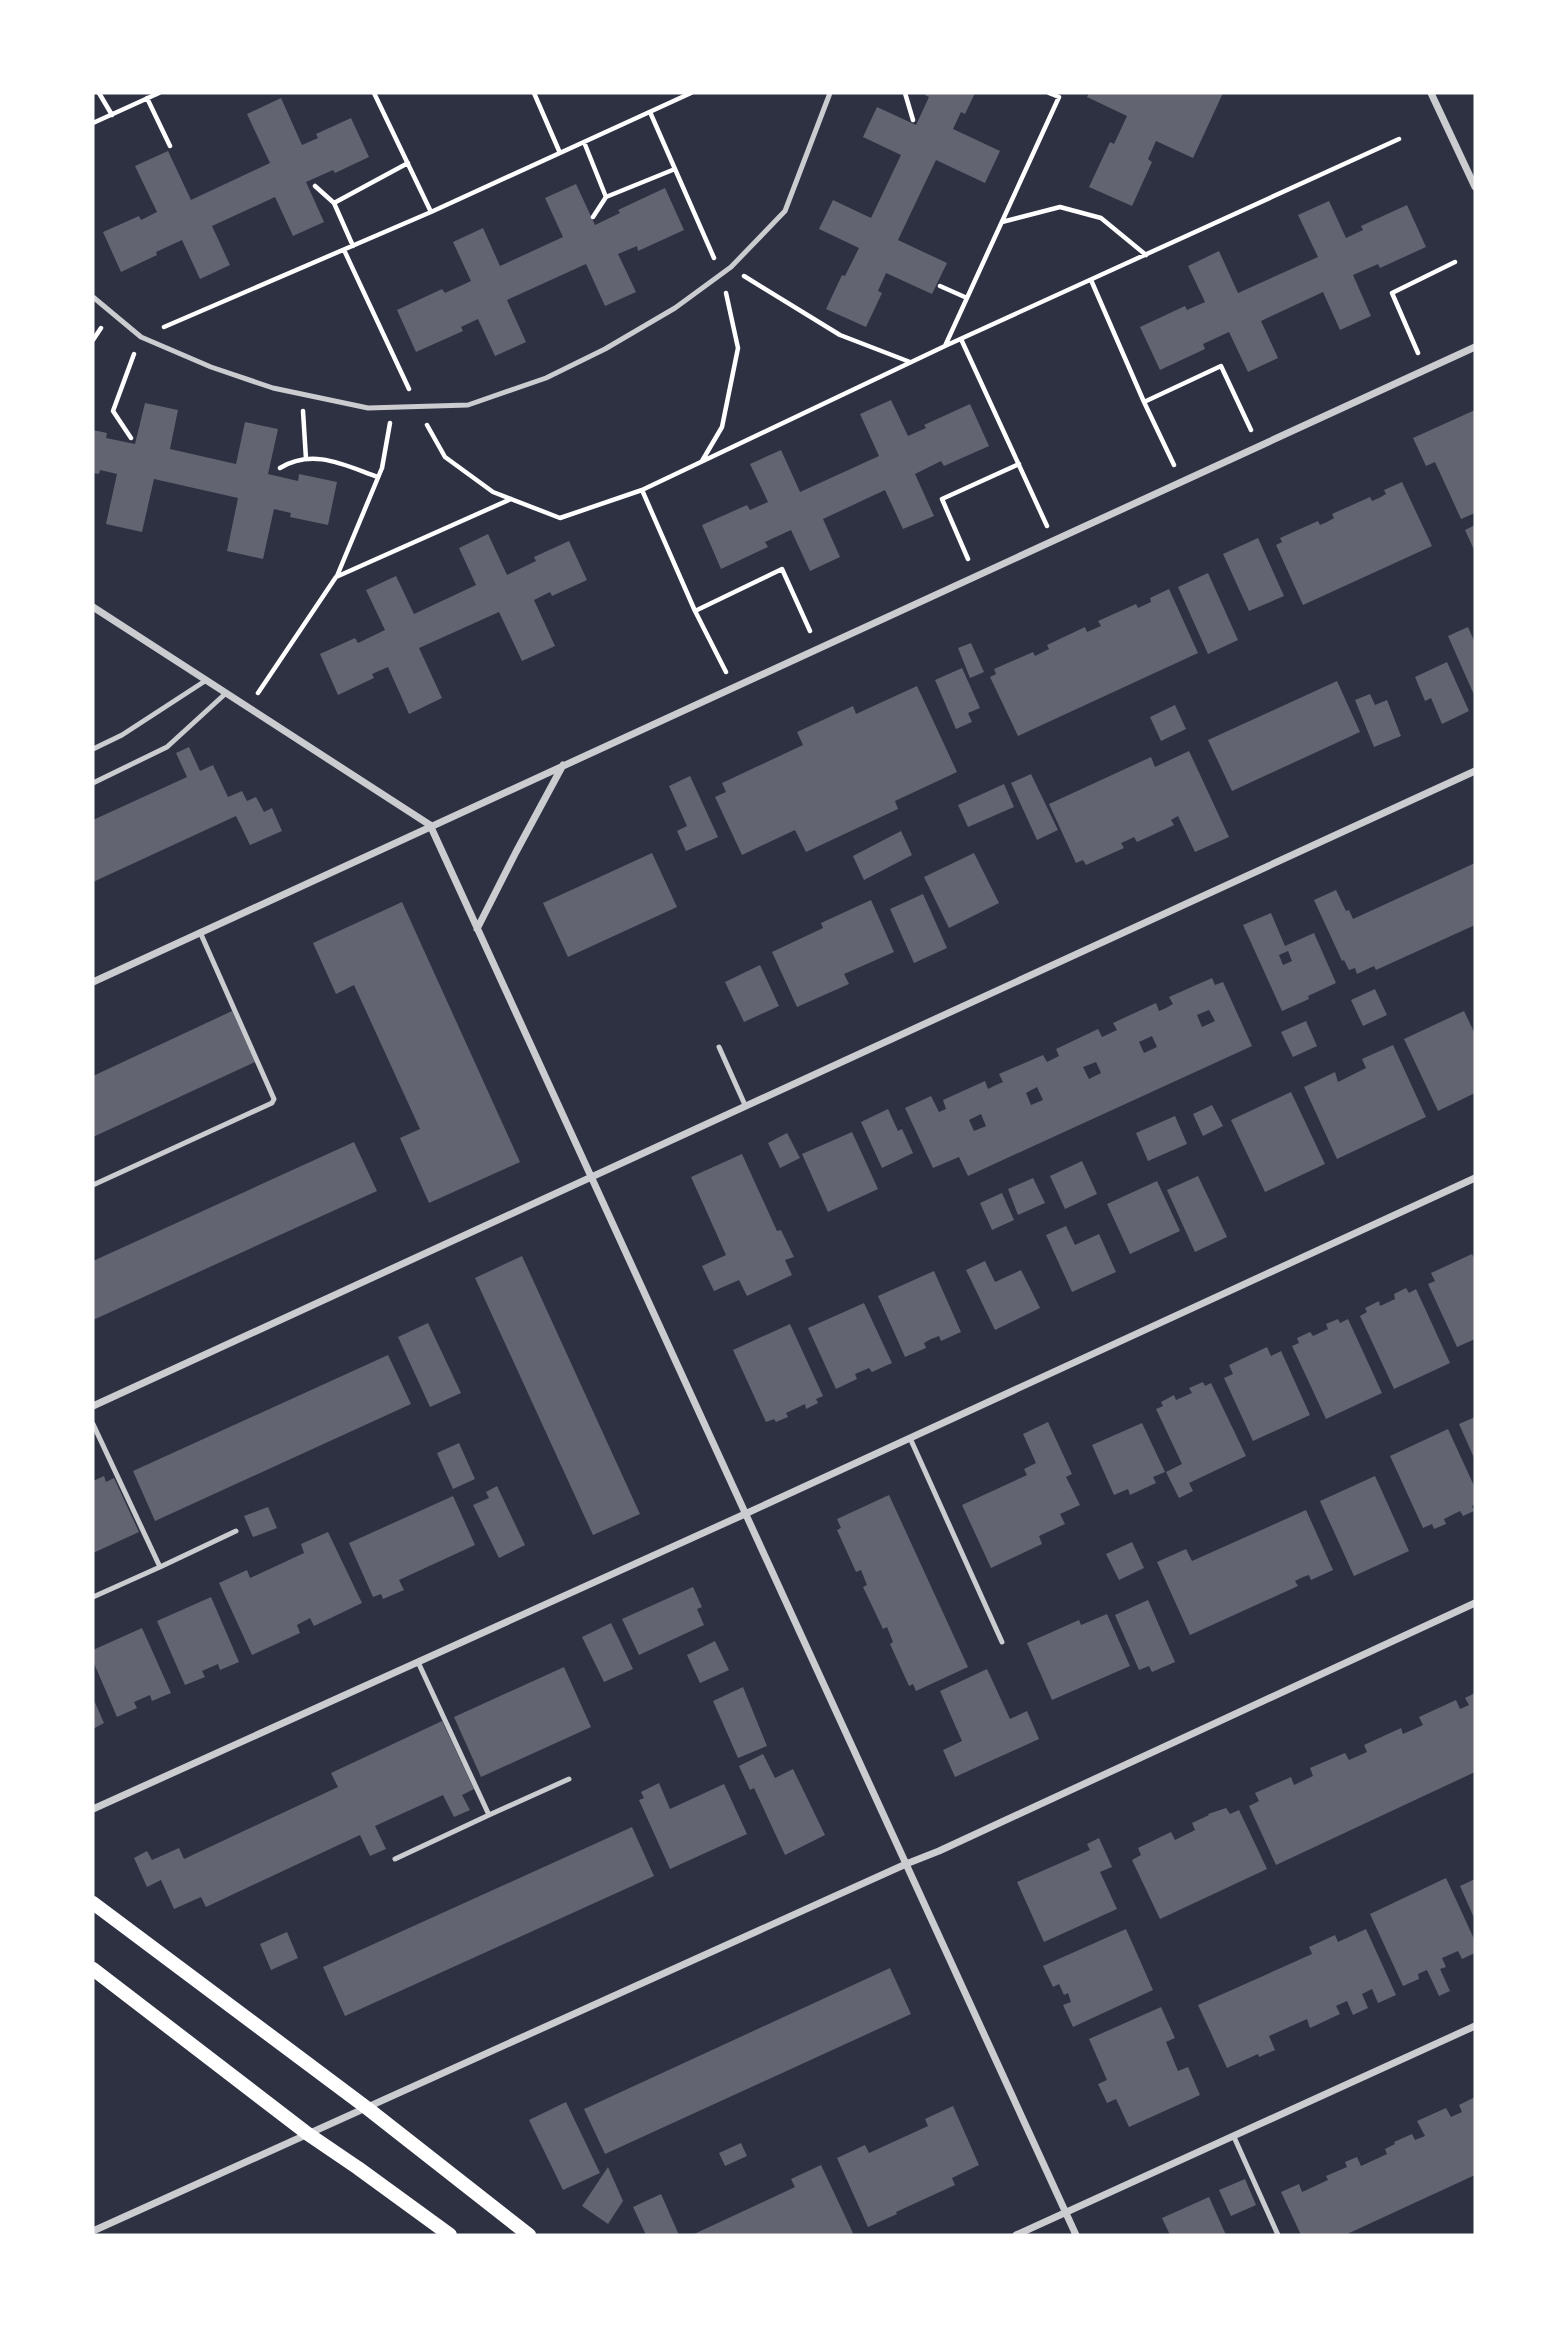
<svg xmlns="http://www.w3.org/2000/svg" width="1568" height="2328" font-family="'Space Grotesk',sans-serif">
	<rect width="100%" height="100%" fill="#2d3142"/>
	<!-- building -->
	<path fill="#626471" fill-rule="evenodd" d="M926,93h49l-10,21 -4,-2 -8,17 47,22 -15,32 -49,-23 -38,80 49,23 -15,31 -46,-21 -8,18 4,2 -16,34 -40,-18 16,-34 3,1 14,-28 -40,-19 14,-29 38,18 30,-63 -38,-18 14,-30 39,18 13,-28 -4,-2z
		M1089,93h134l-30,65 -37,-17 -8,18 4,3 -20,44 -43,-19 21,-45 4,2 13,-28 -40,-19z
		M281,98l21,47 16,-7 -2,-4 35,-16 18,39 -34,16 -2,-3 -27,12 18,40 -31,14 -18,-39 -63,29 18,39 -30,14 -18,-39 -26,12 1,3 -36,17 -18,-40 36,-16 2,4 16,-8 -22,-46 33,-15 23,49 79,-37 -23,-49z
		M576,184l19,41 25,-12 -2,-3 47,-22 19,42 -46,21 -1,-5 -19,8 18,38 -31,14 -19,-42 -79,36 19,42 -31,14 -17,-37 -17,8 2,4 -47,21 -19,-42 45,-21 3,4 26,-12 -18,-39 30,-14 17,38 63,-29 -18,-39z
		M1329,201l17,37 17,-8 -2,-4 46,-21 19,42 -46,21 -2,-4 -25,11 18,41 -31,14 -17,-38 -62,29 17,37 -30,14 -19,-40 -26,12 2,5 -45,21 -20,-43 45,-21 2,4 18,-8 -17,-36 31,-15 19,42 80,-36 -20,-42z
		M891,400l17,36 18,-8 -2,-3 46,-21 19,42 -45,20 -3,-5 -26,13 19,42 -31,13 -18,-39 -62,29 17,38 -30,14 -19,-41 -26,12 3,5 -47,22 -19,-44 45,-20 3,5 18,-8 -18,-38 31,-14 19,42 79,-36 -19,-42z
		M145,403l33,7 -8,39 66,15 9,-42 33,7 -10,45 30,7 1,-7 38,8 -9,43 -38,-8 1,-4 -17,-4 -11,50 -36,-8 11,-53 -84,-19 -12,53 -36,-8 11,-50 -17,-4 -1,4 -6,-1v-43l14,3 -1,5 29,6z
		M1475,410v103l-14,6 -26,-57 -9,4 -13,-28z
		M1402,482l30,64 -129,59 -27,-60 6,-3 -2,-4 38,-17 2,4 7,-3 7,-4 -2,-4 38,-17 2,4 7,-3 7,-4 -2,-4z
		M1475,525v27l-10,-22z
		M488,534l19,41 29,-14 -2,-4 35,-16 18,39 -35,16 -2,-4 -16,8 21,46 -33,15 -23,-49 -80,36 23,50 -33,16 -21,-47 -16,7 2,4 -36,17 -18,-41 35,-16 3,5 27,-13 -19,-40 30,-14 18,38 62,-29 -17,-37z
		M1258,538l26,58 -35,15 -26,-57z
		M1208,573l30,67 -30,14 -30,-67z
		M1169,589l29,64 -180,83 -28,-59 6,-3 -2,-5 39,-17 2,4 14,-7 -2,-4 38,-18 2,5 14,-6 -3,-5 38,-17 2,4 13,-6 -1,-4z
		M1468,627l7,16v54l-27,-61z
		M971,643l13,29 -14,6 -12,-30z
		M1447,662l22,49 -27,13 -11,-26 -6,3 -10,-24z
		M962,668l18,40 -12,5 4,9 -16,7 -21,-49z
		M1337,681l23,51 -128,59 -24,-51z
		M917,686l40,86 -62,29 3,8 -92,43 -11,-22 -53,25 -27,-58 11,-5 -4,-9 81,-38 -6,-13 56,-26 3,8z
		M1370,694l5,11 12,-5 14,36 -27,11 -19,-47z
		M1175,705l11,24 -25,12 -11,-24z
		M189,747l11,24 13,-6 15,32 14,-6 5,10 9,-4 8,15 8,-4 10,23 -32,14 -14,-29 -143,66v-62l94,-43 -11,-24z
		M1189,751l40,86 -34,15 -17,-36 -7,4 3,5 -37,17 -3,-5 -6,3 -7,3 3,5 -38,17 -3,-5 -7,3 -27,-59 102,-47 4,10z
		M1031,774l27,56 -21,10 -26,-57z
		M690,776l28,61 -32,14 -9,-20 10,-5 -18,-40z
		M1004,784l10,23 -46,20 -10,-22z
		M901,831l11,24 -48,25 -11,-24z
		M652,853l25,54 -109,50 -25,-54z
		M974,853l25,50 -50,25 -25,-51z
		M1475,863v62l-99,45 -2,-4 -17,8 -2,-6 -6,2 -5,-10 -2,1 -28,-61 22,-10 10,21 3,-1 4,9z
		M923,894l24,54 -33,15 -24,-54z
		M871,900l23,52 -50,22 5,10 -52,23 -25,-55 51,-24 -2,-5z
		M402,902l118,260 -91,41 -29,-65 20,-9 -66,-144 -18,9 -23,-51z
		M1271,913l14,33 29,-13 22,50 -28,13 1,3 -27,12 -39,-86zM1288,951l4,10 -9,4 -4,-10z
		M760,965l19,41 -35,16 -19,-40z
		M1212,978l3,7 8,-3 29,64 -284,130 -9,-19 -26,11 -28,-60 26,-12 8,16 7,-3 -3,-9 42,-19 3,8 8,-4 7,-3 -4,-8 44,-19 4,7 12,-6 -3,-7 42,-20 4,8 15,-7 -4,-7 43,-20 3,8 7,-3 7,-4 -4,-7zM1209,1010l6,11 -13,6 -5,-12zM1152,1036l5,11 -13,6 -5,-11zM1096,1062l5,11 -12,6 -6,-12zM1037,1087l6,13 -12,5 -5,-12zM981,1114l5,12 -12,5 -5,-11z
		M1375,989l12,26 -24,11 -12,-26z
		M232,1011l23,51 -162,75v-61z
		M1464,1011l11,23v59l-37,18 -34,-72z
		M1306,1021l11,25 -24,11 -12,-25z
		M1393,1045l33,72 -89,42 -33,-72 31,-15 3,10 28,-14 -4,-9z
		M1291,1092l34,72 -60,28 -34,-72z
		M1212,1105l11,21 -20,10 -10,-22z
		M888,1109l10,22 4,-2 11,24 -31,15 -21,-46z
		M1175,1116l12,28 -39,17 -12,-28z
		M852,1132l26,57 -50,23 -26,-58z
		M787,1133l13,25 -20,10 -12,-25z
		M354,1142l23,49 -284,129v-59z
		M742,1154l35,77 4,-1 13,27 -9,3 7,15 -45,21 -8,-16 -25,11 -12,-25 24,-11 -35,-78z
		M1082,1161l15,33 -32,15 -15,-33z
		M1198,1176l29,61 -32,15 -28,-62z
		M1033,1178l12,25 -27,12 -10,-26z
		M1157,1181l23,50 -50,23 -23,-50z
		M1002,1193l12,27 -22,10 -12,-27z
		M1066,1226l9,19 24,-11 17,38 -44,20 -26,-57z
		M1472,1254l3,6v79l-18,8 -29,-63 7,-3 -4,-8z
		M522,1256l118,258 -47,21 -118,-257z
		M985,1261l10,21 26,-12 19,38 -45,22 -29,-60z
		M934,1271l27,61 -20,9 -2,-5 -8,3 -7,4 2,5 -21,9 -27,-61z
		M1406,1288l3,5 7,-4 34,74 -56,26 -34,-73 7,-4 -2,-4 14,-7 1,5 15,-7 -1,-5z
		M864,1303l28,60 -20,9 -3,-4 -14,6 2,5 -21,10 -28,-61z
		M1338,1319l2,4 8,-4 34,74 -56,26 -34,-73 7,-3 -2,-5 13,-6 3,4 15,-7 -2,-5z
		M428,1323l33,70 -31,14 -32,-70z
		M790,1324l33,72 -7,3 2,4 -12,6 -1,-5 -19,9 2,4 -12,5 -2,-3 -8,3 -33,-72z
		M1267,1347l4,9 10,-5 29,64 -57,26 -29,-63 9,-4 -4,-9z
		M388,1355l23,49 -256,117 -22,-50z
		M1203,1382l2,4 6,-3 35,73 -57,27 4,8 -14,7 -13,-26 16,-8 -26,-55 7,-3 -2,-4 13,-7 2,5 16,-7 -3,-5z
		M1475,1417v43l-16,-36z
		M1048,1422l24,52 -6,3 14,28 -20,9 5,10 -26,12 3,8 -51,24 -29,-63 65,-30 -3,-6 12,-6 -13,-29z
		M1142,1423l23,49 -12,5 3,6 -26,12 -2,-6 -14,6 -22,-50z
		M1448,1429l27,59v16l-3,2 2,5 -11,5 -3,-5 -16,8 2,5 -12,5 -2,-5 -9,4 -33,-72z
		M459,1443l16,36 -22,10 -16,-36z
		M104,1476l2,6 8,-4 25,54 -46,21v-72z
		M1375,1476l34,75 -55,25 -34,-75z
		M497,1486l28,59 -26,13 -26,-53 16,-7 -3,-6z
		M889,1495l79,172 -52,24 -3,-7 -4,2 -19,-42 3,-2 -6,-15 -4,2 -20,-42 4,-2 -6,-15 -5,2 -19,-42 4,-2 -4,-9z
		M453,1496l22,49 -76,35 5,10 -21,9 -2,-5 -8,3 -24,-54z
		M268,1507l9,21 -24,9 -9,-21z
		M1306,1510l27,60 -22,10 -2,-5 -6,2 -8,4 3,5 -108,49 -33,-73 29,-13 6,12z
		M328,1532l34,71 -48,23 -4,-8 -13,7 3,8 -48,22 -33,-72 28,-13 3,8 54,-25 -3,-9z
		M1132,1542l12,26 -25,12 -13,-26z
		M693,1587l9,20 -5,2 7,16 -65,30 -17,-36z
		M211,1597l28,65 -19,8 -2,-6 -16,7 3,6 -20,8 -28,-64z
		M1148,1600l27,62 -23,10 -3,-6 -10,4 -24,-55z
		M1107,1614l23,52 -78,34 -25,-57 52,-23 2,5z
		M611,1623l22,46 -29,13 -22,-45z
		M142,1628l29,65 -19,8 -2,-6 -16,7 3,6 -20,9 -24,-56v-11z
		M715,1641l14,29 -29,13 -13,-28z
		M564,1667l27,60 -110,50 -27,-60z
		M987,1669l23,50 17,-8 12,28 -84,38 -12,-27 19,-9 -22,-50z
		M743,1687l24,59 -29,12 -25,-57z
		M1475,1693v79l-199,93 -27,-59 10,-5 -4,-8 36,-16 3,8 19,-9 -3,-8 35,-15 4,7 18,-8 -3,-7 37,-17 2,6 20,-9 -4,-8 37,-17 4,9 9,-4 -4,-7z
		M93,1698l11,25 -11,6z
		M442,1721l32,68 -12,6 8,15 -16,7 -11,-22 -68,31 11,23 -16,7 -10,-21 -154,72 -5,-10 -27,12 -13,-29 -14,7 -13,-29 13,-7 5,9 27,-12 5,11 154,-72 -7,-14z
		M763,1754l12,24 18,-9 32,66 -40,20 -31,-67 -4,2 -11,-24z
		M659,1783l11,26 54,-25 23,50 -77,35 -31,-69 5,-2 -3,-6z
		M1226,1808l4,6 9,-4 28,59 -107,50 -28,-59 9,-5 -3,-7 33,-16 4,8 20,-10 -3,-7 17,-8 -1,-1z
		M632,1827l22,49 -309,140 -22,-49z
		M1099,1838l13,29 -12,5 17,37 -73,33 -27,-60 73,-32 -3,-6z
		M1446,1878l29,63v12l-13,6 -4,-8 -16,7 4,9 -6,2 10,22 -11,5 -12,-26 -9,4 1,5 -16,7 -33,-72z
		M1475,1879v41l-15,-34z
		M1126,1929l27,61 -80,37 -10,-22 8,-3 -3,-9 -4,2 -5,-11 -6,3 -10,-21z
		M1366,1929l30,66 -18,8 -6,-14 -10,5 6,14 -15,7 -6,-14 -11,5 4,8 -30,14 -3,-9 -38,17 6,14 -16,7 -1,-3 -31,14 -29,-63 114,-51 -3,-7 26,-12 3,7z
		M287,1932l11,26 -27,12 -11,-26z
		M890,1968l21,46 -306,140 -21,-45z
		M1161,2007l14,31 -9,4 12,29 10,-4 12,28 -71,32 -13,-28 -9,4 -9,-19 9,-4 -18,-41z
		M1475,2097v78l-130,60h-44l-20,-43 18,-8 3,8 26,-12 -2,-4 21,-9 -2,-5 12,-5 4,9 26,-12 -2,-5 10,-5 -1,-2 18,-8 3,6 10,-4 -8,-15 29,-13 5,9 11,-5 -3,-7z
		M566,2102l34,71 -37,17 -34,-70z
		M953,2106l26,59 -27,13 3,7 -59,27 1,2 -29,13 -31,-69 28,-13 4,8 59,-27 -3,-7z
		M741,2143l6,13 -22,10 -6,-13z
		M821,2165l32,68 -4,2h-157l103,-48 -4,-8z
		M608,2167l15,34 -15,23 -26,-18z
		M1245,2179l11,26 -25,11 -12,-26z
		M661,2194l18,41h-33l-13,-28z
		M1209,2197l17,38h-56l-8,-17z"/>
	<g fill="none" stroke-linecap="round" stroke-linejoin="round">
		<!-- path -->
		<path stroke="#fff" stroke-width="4.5" d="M99,93l13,22
			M374,93l57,119 260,-119
			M534,93l26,60
			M905,93l8,27
			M1049,93l10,4 -114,249 454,-207
			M147,98l23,48
			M650,112l64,146
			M93,123l66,-30
			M584,142l22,55 69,-28
			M315,186l19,17
			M593,217l13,-20
			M1002,222l58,-15 41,11 45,37
			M353,246l-19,-43 74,-40
			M344,250l65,139
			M744,276l96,59 70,27
			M1091,280l53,122
			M940,286l27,12
			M164,327l267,-115
			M961,339l86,187
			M93,340l8,-12
			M1418,353l-26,-60 63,-31
			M303,411l3,48
			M427,425l18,32 48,35 67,26 82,-28
			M131,438l-18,-27 21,-57
			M702,461l20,-34 16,-79 -12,-55
			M1174,465l-30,-63 77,-36 30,64
			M280,468c33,-20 64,-3 98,9
			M968,559l-26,-60 77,-35
			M337,576l45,-108 8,-45
			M695,611l-53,-121 303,-144
			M726,672l-31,-61 87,-42 28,62
			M258,693l78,-116 175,-78"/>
		<!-- service -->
		<path stroke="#caccd0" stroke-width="5" d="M93,297l48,40 70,30 62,21 95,20 100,-3 78,-27 59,-29 70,-41 56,-41 54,-56 45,-118
			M93,749l29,-14 83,-54
			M93,783l74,-36 58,-53
			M719,1047l26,58
			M93,1185l179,-82 2,-4 -74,-167
			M93,1424l67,143 76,-36
			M910,1438l92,204
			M93,1597l67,-30
			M489,1815l80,-36
			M395,1859l94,-44 -71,-153
			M1234,2137l44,98"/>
		<!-- minor -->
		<path stroke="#caccd0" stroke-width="7" d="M1431,93l44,94
			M93,607l337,218
			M430,825l646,1410
			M477,929l39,-77 47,-87
			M93,982l1382,-635
			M93,1406l1382,-635
			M93,1809l652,-295 730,-336
			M93,2231l813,-367 33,-13 536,-248
			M1016,2235l459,-209"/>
		<!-- secondary -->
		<path stroke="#fff" stroke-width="14" d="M93,1903l274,205 162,127
			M93,1969l215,165 50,34 92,67"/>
	</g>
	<!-- border -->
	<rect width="1568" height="2328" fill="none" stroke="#ffffff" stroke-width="189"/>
</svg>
